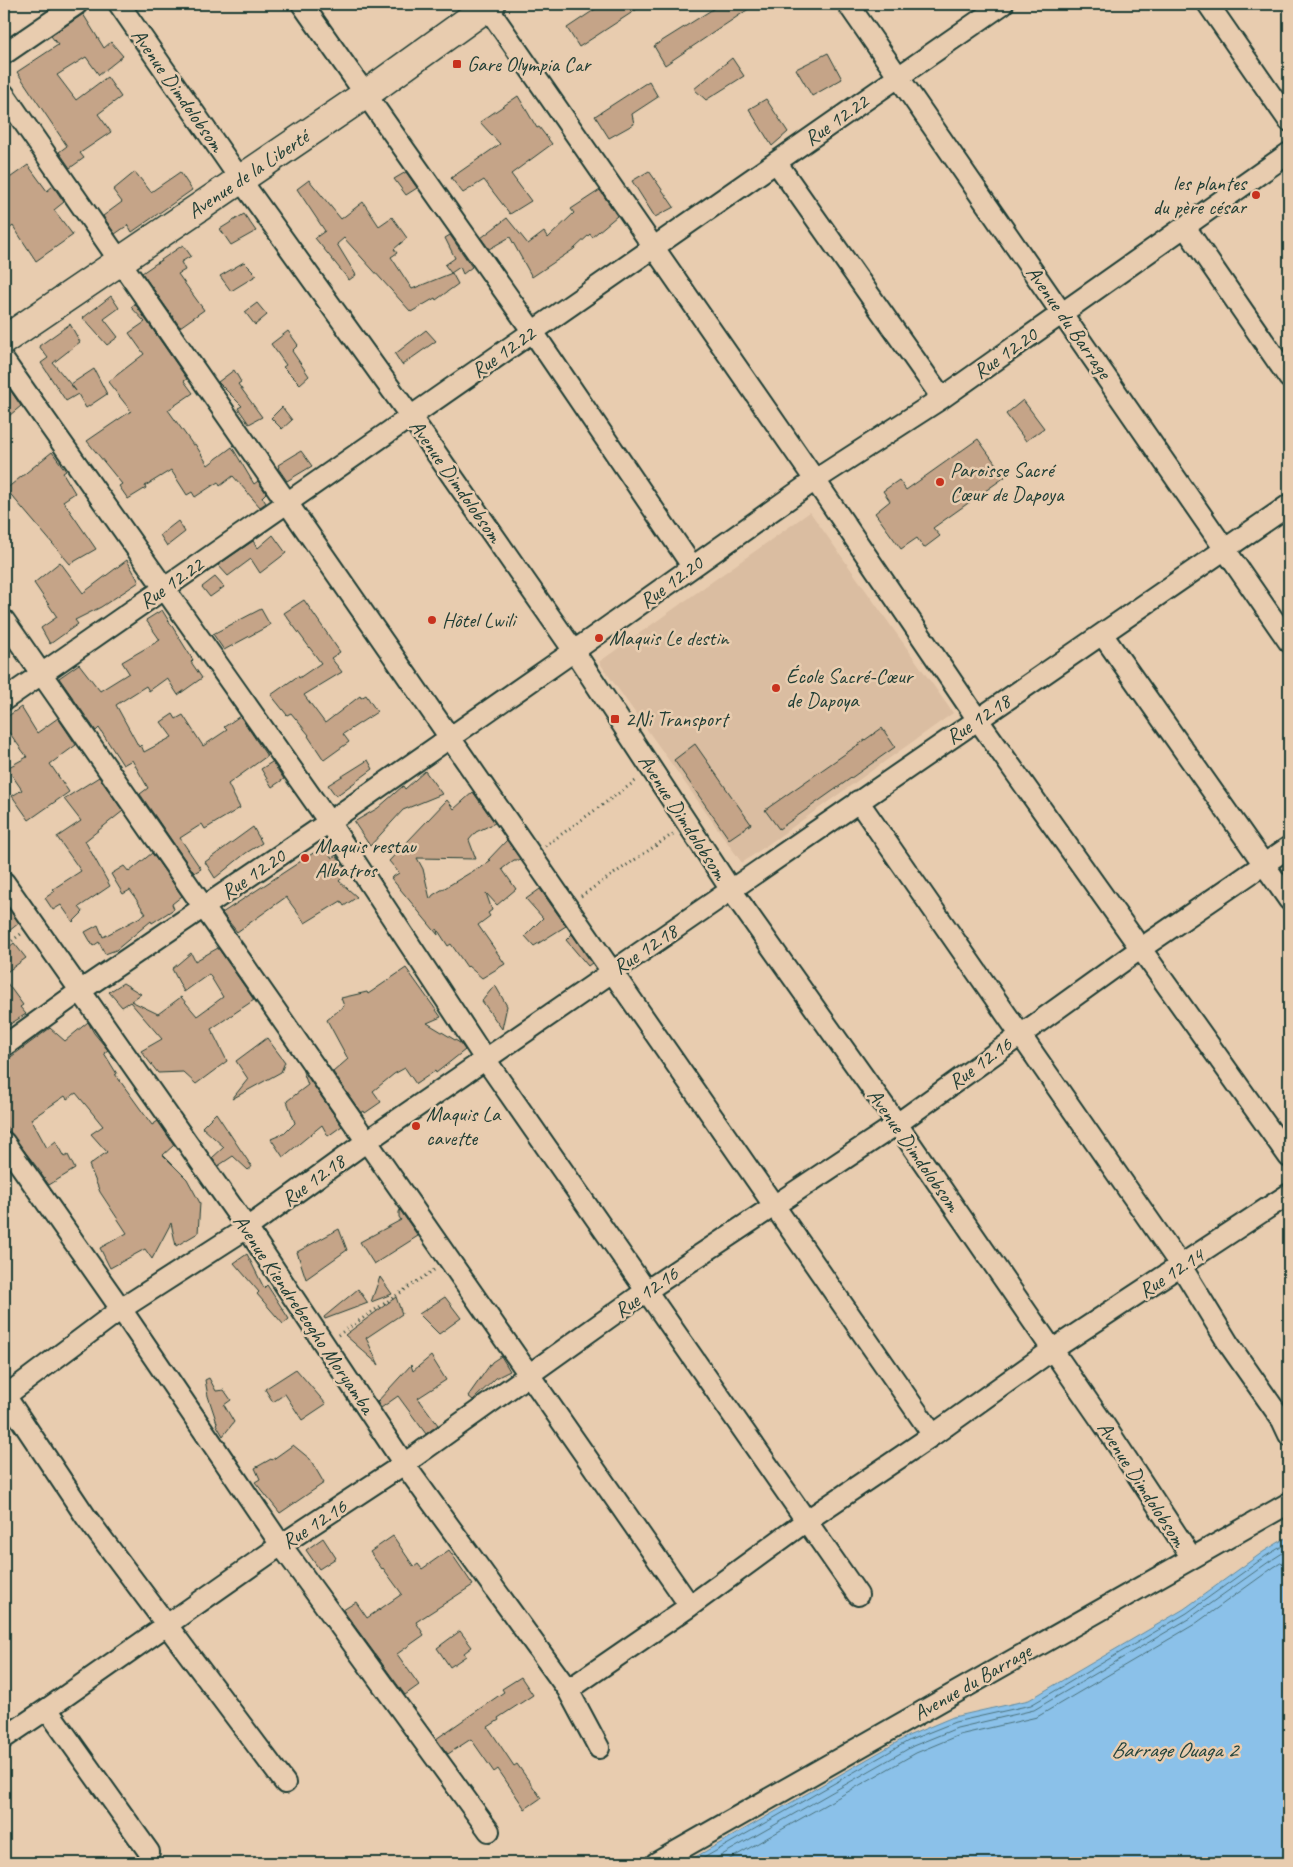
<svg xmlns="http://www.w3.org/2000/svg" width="1293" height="1867" font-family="Caveat,sans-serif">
	<rect width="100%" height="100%" fill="#e8ccaf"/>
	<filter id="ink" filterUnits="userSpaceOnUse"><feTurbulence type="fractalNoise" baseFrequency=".02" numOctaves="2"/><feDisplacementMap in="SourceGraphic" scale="10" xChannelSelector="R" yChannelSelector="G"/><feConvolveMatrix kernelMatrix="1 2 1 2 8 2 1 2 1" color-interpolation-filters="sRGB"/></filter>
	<g filter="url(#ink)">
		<!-- built -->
		<path fill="#dabda1" d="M810,512l143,201 -211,150 -143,-201z"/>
		<!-- water -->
		<path fill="#8bc1e9" stroke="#608ca1" d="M1289,1536v327h-604l223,-127 45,-19 76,-17 155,-91 79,-57z"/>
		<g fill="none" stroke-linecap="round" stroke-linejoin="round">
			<!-- shore -->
			<path stroke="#4a727c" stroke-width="1" d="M695,1863l215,-123 45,-18 76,-17 156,-92 79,-57 23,-14
				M708,1863l205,-117 44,-18 77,-18 156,-92 80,-57 19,-12
				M723,1863l193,-110 43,-18 78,-18 158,-93 79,-57 15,-9"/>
		</g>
		<!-- building -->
		<path fill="#c5a488" stroke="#1f3d34" d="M603,4h42l-66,43 -12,-19z
			M721,4h35l-91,61 -11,-19z
			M83,14l21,34 7,-6 12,14 -24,19 -13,-18 -29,18 19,25 31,-23 14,20 -23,17 13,18 -31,21 4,5 -14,10 -11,-16 8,-6 -50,-74 41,-27 -7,-9z
			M828,53l14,26 -30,17 -16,-27z
			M732,58l12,18 -38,24 -12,-11z
			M649,81l9,16 -26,17 2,10 -25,14 -14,-22z
			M518,96l19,32 2,-1 13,17 -41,30 20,27 -21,13 -26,-34 -21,13 -12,-15 49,-34 -20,-22z
			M766,99l22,33 -16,14 -23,-37z
			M28,165l19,26 6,-5 11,16 -10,8 19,25 -37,26 -23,-35 -9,7v-51z
			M649,171l25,36 -19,10 -23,-36z
			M135,172l16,20 29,-20 12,18 -60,42 -4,-7 -13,9 -12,-18 19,-14 -9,-12z
			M406,172l11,16 -11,7 -12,-16z
			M309,180l32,39 22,-17 16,24 13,-9 15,21 -13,11 3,4 -6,4 21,32 40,-16 6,11 -22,16 -1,-2 -24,14 -67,-74 -7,6 19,31 -7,5 -34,-42 10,-7 -28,-42z
			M600,190l17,26 -25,21 -2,-3 -16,15 -42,28 -22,-40 -21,12 -8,-11 26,-20 21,26 16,-12 4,6 26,-25 -3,-4z
			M244,214l12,17 -25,14 -11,-16z
			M450,235l22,32 -9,7 -3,-7 -9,6 -6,-8 10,-7 -10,-20z
			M183,245l8,11 -10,6 4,8 -7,4 26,36 -24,17 -38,-54z
			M244,262l13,13 -26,16 -11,-15z
			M111,296l8,12 -15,11 14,18 -11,8 -24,-27z
			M257,303l10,12 -12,10 -10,-13z
			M135,304l52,75 -3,2 9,12 -25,17 25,35 2,-1 13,21 24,-18 22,37 4,-3 8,12 -4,4 4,6 -6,4 -27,-31 -13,10 -2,-4 -23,15 -3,-5 -5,3 -16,-25 -26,16 1,2 -18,11 -9,-13 3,-2 -35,-43 44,-30 -23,-29 36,-28 -15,-21 16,-11 -14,-15z
			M70,324l10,18 -27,21 23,28 -5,-7 23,-15 13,25 -21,14 -8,-14 -12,7 -25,-38 7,-5 -9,-12z
			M426,330l10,11 -34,24 -7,-11z
			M288,331l10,14 -6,6 17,25 -9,8 -17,-17 3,-2 -15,-21z
			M234,370l7,12 -3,2 24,33 -13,7 -11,-16 4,-2 -24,-24z
			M4,381l17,25 -17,14z
			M1023,400l21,28 -18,13 -20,-27z
			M282,407l10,13 -10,9 -11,-11z
			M978,439l27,38 -72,51 7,8 -16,12 -7,-10 -16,11 -26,-36 15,-12 -7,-10 16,-11 7,10z
			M301,451l11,15 -25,15 -9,-13 1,-1 -1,-2z
			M52,452l14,19 -3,2 12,20 -12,8 33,48 -26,15 -64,-75z
			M178,521l7,11 -18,14 -7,-11z
			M273,535l13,18 -26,20 -9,-14 -23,17 -10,-11 35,-24 5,7z
			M127,560l12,22 -38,25 -26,13 3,4 -28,20 -9,-16 16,-11 -23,-34 26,-21 23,31z
			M215,577l9,10 -14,10 -8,-10z
			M304,600l36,52 -9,6 11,14 -38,23 21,28 35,-27 1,2 5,-3 11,17 -34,22 6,8 -25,18 -16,-24 1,-1 -18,-22 -4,2 -16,-20 27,-19 1,2 22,-15 -37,-50z
			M261,609l9,16 -46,25 -11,-16z
			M162,610l31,50 -2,2 11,16 -24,17 -11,-17 -18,13 -3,-5 -30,19 23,42 2,-2 3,7 28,-15 -11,-15 12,-8 3,5 7,-4 20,31 24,-16 -3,-3 16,-11 27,40 -39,28 12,24 -35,21 -3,-5 -22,14 21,31 -7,4 -54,-79 8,-6 -16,-28 -9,5 -24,-37 -3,3 -37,-53 20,-14 21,27 29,-18 -7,-11 38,-22 -14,-20z
			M21,707l16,26 21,-15 18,27 -26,19 19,28 -40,28 -17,-24 10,-6 -15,-22 20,-11 -19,-26 -4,2v-14z
			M882,728l13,19 -116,82 -14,-19z
			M695,744l56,80 -22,15 -55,-79z
			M368,760l5,9 -37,27 -8,-11z
			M272,762l12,17 -12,8 -11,-18z
			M425,771l17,23 -39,16 -33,36 -16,-24 24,-14 25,-22 2,3z
			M99,777l24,34 -38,30 25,45 -31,21 4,5 -10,10 -12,-17 -8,5 -8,-12 10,-7 -2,-2 28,-18 -24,-34 24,-16 -17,-22z
			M473,792l22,31 -19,9 -7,8 7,19 -59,-1 6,11 7,30 3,-4 45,-27v1l13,-9h-3l19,-20 14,20h-7l-12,9 14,20 -19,16 -11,-12 6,17 -4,3 2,3 -12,9 27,39 -23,14 -14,-12 -1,1 -16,-23 -3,2 -11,-17 1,6 -47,-57 8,-5 -10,-12 58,-61 7,9z
			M253,827l9,16 -16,10 -31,25 -10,-16z
			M324,846l8,12 4,-3 11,17 -8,9 18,16 -13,9 -3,-5 -36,22 -19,-26 -49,35 -15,-19z
			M152,853l30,43 -10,8 2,5 -22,14 -1,-2 -35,29 -11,4 -6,-12 -6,4 -8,-14 13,-7 5,12 43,-23 -16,-24 -7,4 -12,-20 13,-8 5,6z
			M540,889l26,37 -32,20 -9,-10 18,-18 -17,-19z
			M4,902l15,21 -15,12z
			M572,934l20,29 -4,3 -22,-26z
			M14,943l12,15 -22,16v-23z
			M218,948l36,52 -43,29 16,32 -31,23 -13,-12 -25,1 -17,-22 21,-12 -32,-37 -8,5 -13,-15 14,-9 18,11 -10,7 27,13 23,-17 16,19 26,-19 -14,-23 -25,18 -12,-23 19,-16 4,8z
			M406,968l35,49 -14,6 33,20 5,7 -29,23 -1,-2 -19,13 -11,-16 -11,6 -21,17 8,11 -16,11 -1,-2 -3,2 -28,-41 15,-13 -21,-39 17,-14 -3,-8 26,-6 1,2z
			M4,979l19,26 -3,2 6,7 -22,14z
			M495,985l12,21 -5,23 -20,-28z
			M88,1022l6,11 14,17 -4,3 13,21h-2l37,51 6,-4 16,24 -11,10 24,24 13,24 -2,30 -22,13 -5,-23 -19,36 -7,-10 -35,19 -10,-20 27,-15 -27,-41 -11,-27 18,-13 -16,-18 12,-8 -27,-33 -9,6 -2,-3 -34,23 16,29 9,-7 9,16 3,-2 7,14 -26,16 -8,-11h1l-38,-50v-62l46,-34 15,13z
			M267,1038l18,24 -4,10 -49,27 16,-20 -12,-18z
			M302,1069l40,57 -14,10 -6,-11 -39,32 -12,-18 14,-6 10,-10 -8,-22 21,-16z
			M216,1113l36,54 -4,3 -15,-14 -15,10 -6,-8 12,-11 -22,-20z
			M400,1210l18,26 -44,28 -14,-22 41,-22 -2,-3v-5z
			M339,1229l8,21 -41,29 -9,-27z
			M247,1254l17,34 3,-3 22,34 -6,5 -26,-30 2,-2 -25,-29z
			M380,1277l12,17 -21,8z
			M358,1289l10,14 -43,16 -1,-2z
			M396,1297l6,17 -36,24 13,27 -34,-30z
			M445,1297l16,21 -22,16 -20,-20z
			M431,1356l15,24 -28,18 20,27 -12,9 -28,-38 -17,12 -4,-6 34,-37 2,6z
			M501,1356l9,15 -14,7 -23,22 -5,-4 24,-34z
			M296,1369l30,35 -24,16 -17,-26 -12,8 -8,-13z
			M209,1378l7,13 8,-1 7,10 -7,5 10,17 -11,14 -7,-12 1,-1 -9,-27 -3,-16z
			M293,1445l17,14 14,24 -44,30 -25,-31 5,-3 -5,-11 16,-9 1,1z
			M393,1536l21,31 4,-3 4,5 27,-19 24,35 -57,37 8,13 -27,19 22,31 -14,10 -62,-85 13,-8 11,16 35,-24 -19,-26 -1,1 -12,-17z
			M323,1538l13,20 -17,11 -13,-19z
			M460,1631l12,16 -8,6 2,3 -16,11 -13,-19z
			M521,1677l12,18 -35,23 1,2 -11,7 26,39 3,-2 24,34 -16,11 -27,-40 -4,3 -23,-33 -23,15 -12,-15 68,-47 -2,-3z"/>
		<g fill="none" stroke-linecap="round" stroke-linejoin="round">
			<!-- street casing -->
			<g stroke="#1f3d34" stroke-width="24">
				<path id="street" d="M119,4l121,175 171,238 163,234 157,239 166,234 208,302 87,132
					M302,4l231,328 159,234
					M485,4l330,476 163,240 311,437
					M848,4l441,638
					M1208,4l81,117
					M4,54l73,-50
					M4,94l929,1341
					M776,162l166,236
					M1185,227l104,151
					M4,361l325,461 156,237 373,536
					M4,620l686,986
					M1102,634l187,266
					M4,700l999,-696
					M858,801l323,465 47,77 54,77 7,15
					M4,882l243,346 157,236 164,226 31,58
					M4,1046l76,-55 249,-169 245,-171 241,-171 127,-82 347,-245
					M4,1142l117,167 160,236 208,286
					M4,1394l82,123 199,266
					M4,1397l117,-88 126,-81 120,-87 922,-636
					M568,1690l122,-84 116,-85 127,-86 119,-85 237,-156
					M47,1709l102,143
					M4,1738l43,-29 234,-164 123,-81 242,-173 251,-167 243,-175 149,-102
					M656,1863l633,-360"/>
			</g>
			<!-- secondary casing -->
			<g stroke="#1f3d34" stroke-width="31">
				<path id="secondary" d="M4,340l362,-246 125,-90"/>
			</g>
			<!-- path -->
			<path stroke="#1f3d34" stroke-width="3" stroke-dasharray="1 4" stroke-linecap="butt" d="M545,846l92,-66
				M581,896l92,-62
				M4,947l17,-13
				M338,1335l96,-65"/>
			<!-- street -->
			<use href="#street" stroke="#e8ccaf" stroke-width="20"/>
			<!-- secondary -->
			<use href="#secondary" stroke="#e8ccaf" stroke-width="28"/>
		</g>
	</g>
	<!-- markers -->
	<g fill="#c8321e" stroke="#e8ccaf" stroke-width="2">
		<rect x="452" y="59" width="10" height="10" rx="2.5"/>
		<circle cx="1256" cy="195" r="5"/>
		<circle cx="940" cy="482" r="5"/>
		<circle cx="432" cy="620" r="5"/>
		<circle cx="599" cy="638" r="5"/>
		<circle cx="776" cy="688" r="5"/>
		<rect x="610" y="714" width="10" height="10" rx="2.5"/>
		<circle cx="305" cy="858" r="5"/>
		<circle cx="416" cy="1126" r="5"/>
	</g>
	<g text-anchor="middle" stroke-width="5" stroke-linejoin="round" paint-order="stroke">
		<!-- poi labels -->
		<g font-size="21" fill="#1f3d34" stroke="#e8ccaf" text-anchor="start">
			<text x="467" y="71">Gare Olympia Car</text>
			<text x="1246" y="190" text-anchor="end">les plantes<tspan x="1246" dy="24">du père césar</tspan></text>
			<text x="950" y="477">Paroisse Sacré<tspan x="950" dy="24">Cœur de Dapoya</tspan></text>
			<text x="442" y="627">Hôtel Lwili</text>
			<text x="609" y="645">Maquis Le destin</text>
			<text x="786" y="683">École Sacré-Cœur<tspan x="786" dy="24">de Dapoya</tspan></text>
			<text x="625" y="726">2Ni Transport</text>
			<text x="315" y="853">Maquis restau<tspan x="315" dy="24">Albatros</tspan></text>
			<text x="426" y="1121">Maquis La<tspan x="426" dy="24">cavette</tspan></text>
		</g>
		<!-- street labels -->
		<g font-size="21" fill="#1f3d34" stroke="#e8ccaf">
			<text transform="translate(178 90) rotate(55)" y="7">Avenue Dimdolobsom</text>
			<text transform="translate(836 120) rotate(-35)" y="7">Rue 12.22</text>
			<text transform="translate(248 174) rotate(-34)" y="7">Avenue de la Liberté</text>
			<text transform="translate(1069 322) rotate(55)" y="7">Avenue du Barrage</text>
			<text transform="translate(503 352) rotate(-35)" y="7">Rue 12.22</text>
			<text transform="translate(1005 353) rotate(-35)" y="7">Rue 12.20</text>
			<text transform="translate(456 481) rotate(55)" y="7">Avenue Dimdolobsom</text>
			<text transform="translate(671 582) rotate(-36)" y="7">Rue 12.20</text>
			<text transform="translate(171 583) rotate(-35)" y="7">Rue 12.22</text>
			<text transform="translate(978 719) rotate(-34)" y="7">Rue 12.18</text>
			<text transform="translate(683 817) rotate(57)" y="7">Avenue Dimdolobsom</text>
			<text transform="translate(253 874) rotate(-34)" y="7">Rue 12.20</text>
			<text transform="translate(645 949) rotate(-34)" y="7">Rue 12.18</text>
			<text transform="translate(980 1063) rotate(-36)" y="7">Rue 12.16</text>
			<text transform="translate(914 1150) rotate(55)" y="7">Avenue Dimdolobsom</text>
			<text transform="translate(313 1180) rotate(-36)" y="7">Rue 12.18</text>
			<text transform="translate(1171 1273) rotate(-33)" y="7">Rue 12.14</text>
			<text transform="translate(646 1292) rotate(-35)" y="7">Rue 12.16</text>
			<text transform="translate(304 1314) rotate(56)" y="7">Avenue Kiendrebeogho Moryamba</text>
			<text transform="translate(1142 1484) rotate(57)" y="7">Avenue Dimdolobsom</text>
			<text transform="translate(314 1524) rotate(-33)" y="7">Rue 12.16</text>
			<text transform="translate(972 1682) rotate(-30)" y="7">Avenue du Barrage</text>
		</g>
		<!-- water labels -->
		<g font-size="22" font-style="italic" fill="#24443d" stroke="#e8ccaf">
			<text x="1174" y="1757">Barrage Ouaga 2</text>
		</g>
	</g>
	<!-- margin -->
	<rect width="1293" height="1867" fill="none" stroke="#e8ccaf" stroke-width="20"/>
	<rect x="10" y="10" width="1273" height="1847" fill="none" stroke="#1f3d34" stroke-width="2" filter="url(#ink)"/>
</svg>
